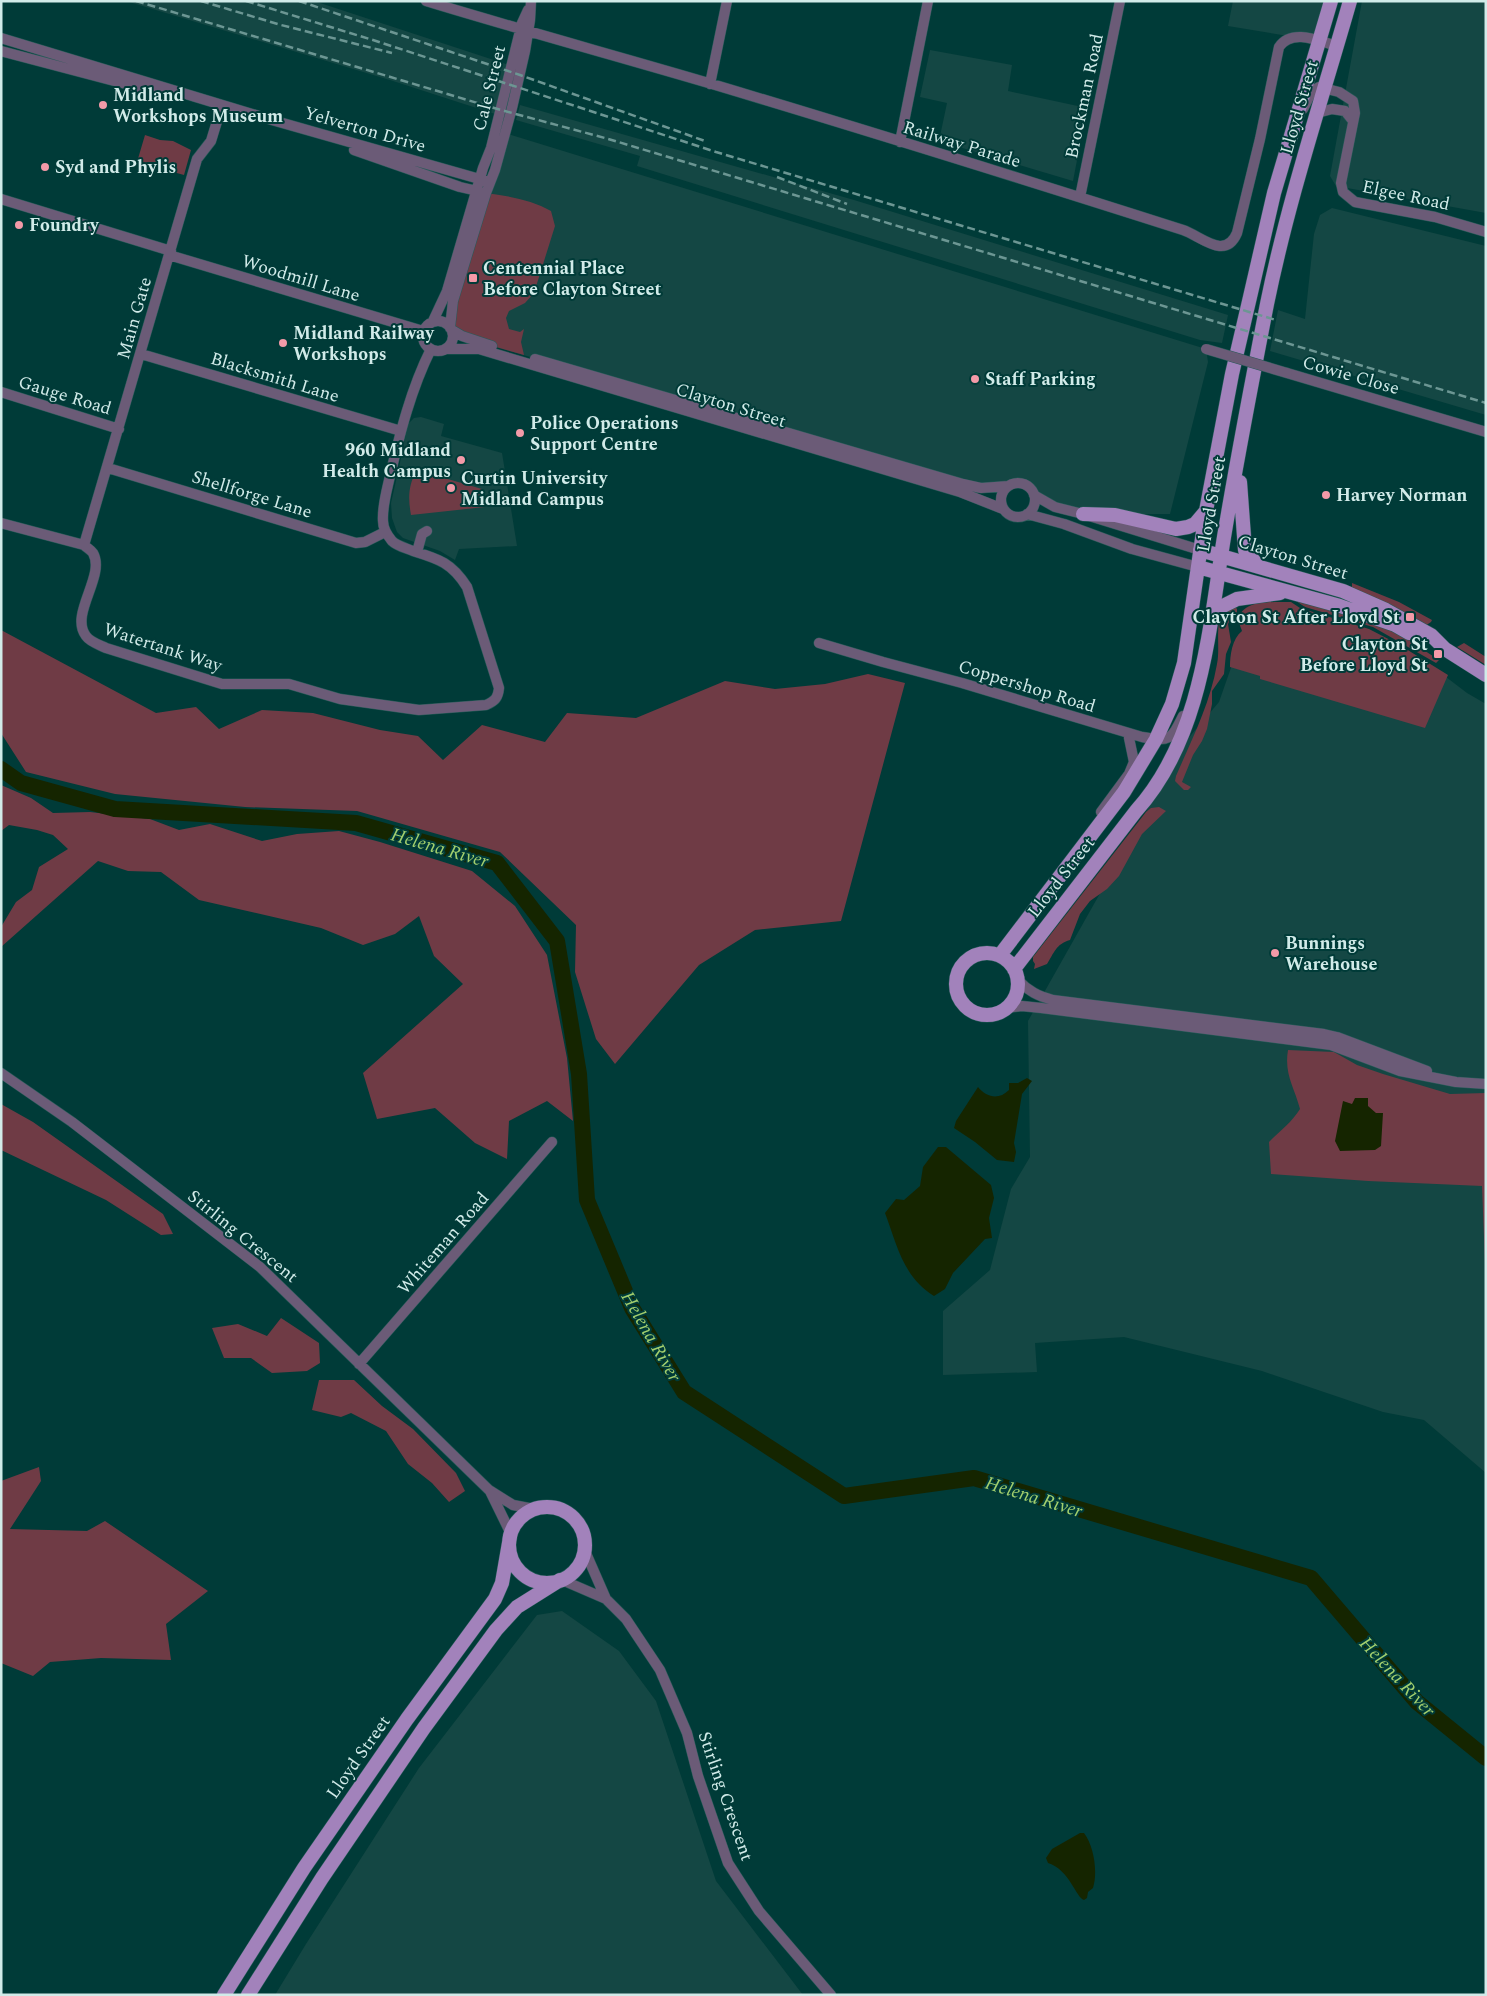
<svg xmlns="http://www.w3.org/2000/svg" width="1487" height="1996" font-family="Spectral,serif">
	<rect width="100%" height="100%" fill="#003b38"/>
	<!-- built -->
	<path fill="#144744" d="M126,1h188l195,64 -14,49 -105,-34z
		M1233,1h98l-13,40 -90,-15z
		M1362,1h124v212l-150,-27 -6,-10z
		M930,50l82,15 -4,26 79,17 -14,73 -134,-40 8,-38 -27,-6z
		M520,105l334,95 374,115 -6,28 -22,-3 -563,-174 3,-10 -124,-36z
		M505,133l701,216 2,13 -38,152h-87l-28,-7 -33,-23h-59l-491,-144 -21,-21z
		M1332,208l154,38v169l-216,-64 8,-41 27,9 9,-85 6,-19z
		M421,417l23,7 -3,12 61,17 15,93 -58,3 -4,11 -15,-9 -37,-13 -6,-6 -5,-14 -1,-15 7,-31 10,-48 6,-6z
		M1233,662l196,2 38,29 19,11v769l-62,-53 -41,-8 -121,-41 -138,-34 -89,6 2,29 -94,3v-64l47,-41 21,-81 19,-32 -2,-136 158,-280 33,-39z
		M562,1611l57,40 37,50 60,180 87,114h-528l31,-51 113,-176 118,-153z"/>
	<!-- green -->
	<path fill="#6f3b45" d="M145,135l15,5 13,1 18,9 -7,25 -47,-13z
		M486,193c22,3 46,7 65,18l4,15 -21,67 -9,10 -16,8 -3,7 3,11 11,3 4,-3 -3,13 3,13 -52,-15 -20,-10 -1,-11z
		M417,470l65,19 3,18 -74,8c-3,-16 -3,-30 6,-45z
		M1352,583l47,19 33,18 -1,2 -6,4 -73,-39z
		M1296,601c44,11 82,23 123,42v4l20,13 -3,3 -63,-36 -68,-20z
		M1280,602h11l9,6 69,21 29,15 50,31 -23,53 -165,-49v-3l-30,-9c0,-12 2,-28 12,-36l-4,-11c4,-18 26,-18 42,-18z
		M1233,604l4,5v4l-6,5 -3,6 3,18 -5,12 -2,20 -12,17v13l-5,25 -5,12 -9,14 -11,27 9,5 -3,3h-4l-9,-9 1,-5c16,-37 34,-72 41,-112 3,-15 -1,-31 3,-46 2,-7 7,-10 13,-14z
		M1,630l155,83 40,-6 23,22 43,-19 51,3 67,17 38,6 25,24 39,-35 63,17 22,-29 69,5 89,-37 50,8 50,-5 43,-10 37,9 -64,238 -86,9 -56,35 -84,99 -19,-25 -21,-67 1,-47 -76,-73 -143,-41 -112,-4 -130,-13 -89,-22 -25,-39z
		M1464,643l22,14v8l-29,-18z
		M1,785l30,13 22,15 37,-1 60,7 29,11 31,-6 52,17 35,-7 42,-3 41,11 92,29 43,35 32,49 20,103 6,63 -26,-20 -38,20 -2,38 -32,-16 -40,-35 -58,11 -14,-46 100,-89 -29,-28 -15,-40 -24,18 -32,11 -42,-17 -122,-28 -38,-28 -33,-1 -30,-10 -97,86v-20l15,-25 16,-12 7,-23 29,-18 -15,-14 -16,-5 -28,-5 -8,6z
		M1159,807l7,4 -24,23 -23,42 -12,13 -17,12 -10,13 -10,26c-14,4 -16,13 -23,24l-13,5 1,-5 -2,-3v-4l113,-145 5,-4z
		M1288,1050l46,2 23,13 26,9 67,20 36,-1v195l-4,-102 -114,-5 -97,-7 -2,-32c11,-11 23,-20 31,-33 -6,-23 -16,-35 -12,-59z
		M1,1104l32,18 130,92 10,20 -12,1 -55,-35 -105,-50z
		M281,1318l38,25 1,20 -13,8 -35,2 -21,-15h-27l-12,-30 26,-4 29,12z
		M319,1380h35l28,26 31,23 43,44 9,18 -16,11 -17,-19 -24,-19 -22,-33 -35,-18 -10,4 -29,-7z
		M39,1467l2,14 -31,48 77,2 18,-10 103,70 -42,33 5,36 -70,-2 -51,4 -17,14 -32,-13v-182z"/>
	<!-- water -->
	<path fill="#152500" d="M1027,1078l5,3 -10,13 -8,49 2,9 -2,10 -17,-2 -22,-18 -21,-14 2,-7 22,-34c9,11 21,13 31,3v-7h9z
		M1355,1098h13v8l8,7h7l-2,33 -6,4 -35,1 -5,-10 8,-40 9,3z
		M938,1147h8l45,38 3,13 -5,20 3,20 -7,1 -32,34 -8,16 -11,7c-31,-19 -37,-51 -49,-83l11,-14 8,1 16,-14 3,-19z
		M1080,1833h4c10,13 14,39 9,55l-5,4 -1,6 -3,2c-8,-2 -14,-30 -36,-37l-2,-5 6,-9z"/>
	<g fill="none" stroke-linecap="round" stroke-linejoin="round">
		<!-- river -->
		<path stroke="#152500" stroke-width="16" d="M1,769l20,14 94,26 241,14 141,40 60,78 22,133 8,126 45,108 52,84 160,104 130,-18 337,100 106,124 69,56"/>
		<!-- minor casing -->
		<g stroke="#265b58" stroke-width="11">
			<path id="minor" d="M426,1c95,29 191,55 286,83 157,47 314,96 471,146 18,6 42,31 54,3l23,-94 19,-92c13,-19 40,-6 58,-1
				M1,38l271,82 218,62
				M1,51l159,42
				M710,84l17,-83
				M1303,109l9,-18 7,-4 20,5 14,9 2,12 -14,70 2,9 12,10 80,15 51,15
				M1317,113l15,-4 13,2 8,10
				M900,142l28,-141
				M354,150l106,37 26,6
				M1080,197l40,-196
				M1,199l170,52
				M169,255l254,76
				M433,321l14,-30 36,-123 8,-20 31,-125 6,-13
				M423 336a15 15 0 1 1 30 0a15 15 0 1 1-30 0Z
				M450,328l3,-27 33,-108 9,-23 17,-62 13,-57 5,-31 1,-19
				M452,330l10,6 30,10
				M445,349h34l481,143 43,17
				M141,354l260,77
				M535,359l428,125 18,4 27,-2
				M1287,373l199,59
				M1,392l118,37
				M108,468l248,75 9,-1 20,-10
				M1001 500a17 17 0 1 1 34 0a17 17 0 1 1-34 0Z
				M1034,495l21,12 28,7 117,36
				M1027,514l37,10 68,25 66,18
				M1,523l83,22c3,3 7,5 9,8 13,23 -24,61 -7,83 4,6 14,9 20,12l116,36h67l51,15 79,11 67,-5c9,-4 12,-7 13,-17l-32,-101c-15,-24 -28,-28 -54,-36 -7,-3 -16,-5 -21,-10 -5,-6 -9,-13 -9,-20 -1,-15 4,-31 7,-45 10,-43 21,-87 41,-127
				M84,545l113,-386 14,-18 11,-36
				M417,552l5,-18 5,-3
				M819,643l64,19 79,21 180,54c28,5 29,3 41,-21
				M1101,812l28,-38 5,-12 -6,-29
				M1018,980c10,11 20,16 35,20l271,34 13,3 90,34
				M1006,1008l16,-2 19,2 290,37 69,26 56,11 30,2
				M1,1073l71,49 188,145 229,223 24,15 21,4
				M359,1364l193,-222
				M490,1491l21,43
				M585,1551l21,48 20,20 34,51 27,63 11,43 30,87 31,48 72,84
				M562,1580l44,19"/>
		</g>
		<!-- major casing -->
		<g stroke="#265b58" stroke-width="15">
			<path id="major" d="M1240,482l5,68 13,16
				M1083,514l32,1 61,14 12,-2 7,-3 11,-13
				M1200,550l143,41 43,19 45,25 14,14 41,26
				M1198,567l142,39 55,19 14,8
				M1213,611l24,-12 43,-6
				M956 984a31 31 0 1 1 62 0a31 31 0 1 1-62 0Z
				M1000,955l124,-163 32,-53 16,-35 12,-41 22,-152 26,-137 18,-77 24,-104 57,-192
				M1014,969l122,-158c66,-73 73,-182 88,-274 13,-78 28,-156 43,-233 21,-103 54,-202 83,-303
				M509 1545a38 38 0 1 1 76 0a38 38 0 1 1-76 0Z
				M224,1995l80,-127 103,-149 88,-120 7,-16 8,-46
				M248,1995l74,-117 102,-150 72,-98 21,-23 43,-27"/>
		</g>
		<!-- minor -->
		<use href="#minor" stroke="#6b5b77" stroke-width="10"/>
		<!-- major -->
		<use href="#major" stroke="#a282bb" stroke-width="14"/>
		<!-- rail -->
		<path stroke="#6c9693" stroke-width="2.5" stroke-dasharray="8 4" stroke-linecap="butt" d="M136,1l365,109 104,28 881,265
			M201,1l80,24 111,28
			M246,1l130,40 340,111 560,168
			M299,1l221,74 185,66
			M777,177l70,27"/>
		<!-- minor-bridge casing -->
		<g stroke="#265b58" stroke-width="11" stroke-linecap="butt">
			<path id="minor-bridge" d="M1206,349l81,24"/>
		</g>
		<!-- minor-bridge -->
		<use href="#minor-bridge" stroke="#6b5b77" stroke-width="10"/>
	</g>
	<!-- markers -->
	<g fill="#f39aa8" stroke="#003b38" stroke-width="2">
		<circle cx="103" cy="105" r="5"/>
		<circle cx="45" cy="167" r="5"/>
		<circle cx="19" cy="225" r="5"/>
		<rect x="468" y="273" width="10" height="10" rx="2.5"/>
		<circle cx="283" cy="343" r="5"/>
		<circle cx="975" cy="379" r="5"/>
		<circle cx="520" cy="433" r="5"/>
		<circle cx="461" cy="460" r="5"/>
		<circle cx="451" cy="488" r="5"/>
		<circle cx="1326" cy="495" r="5"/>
		<rect x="1405" y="612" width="10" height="10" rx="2.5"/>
		<rect x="1433" y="649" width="10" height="10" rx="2.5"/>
		<circle cx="1275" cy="953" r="5"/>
	</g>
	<g text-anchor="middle" stroke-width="4" stroke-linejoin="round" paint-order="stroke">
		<!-- street labels -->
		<g font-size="18" fill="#d1ebe9" stroke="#003b38">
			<text transform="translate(489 88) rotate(-76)" y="6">Cale Street</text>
			<text transform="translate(1084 96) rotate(-78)" y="6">Brockman Road</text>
			<text transform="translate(1299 107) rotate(-74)" y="6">Lloyd Street</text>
			<text transform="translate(365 129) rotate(16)" y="6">Yelverton Drive</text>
			<text transform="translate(962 144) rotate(17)" y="6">Railway Parade</text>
			<text transform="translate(1406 195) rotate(12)" y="6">Elgee Road</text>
			<text transform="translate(301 278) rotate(17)" y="6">Woodmill Lane</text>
			<text transform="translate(134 318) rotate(-74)" y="6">Main Gate</text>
			<text transform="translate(1351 375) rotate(16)" y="6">Cowie Close</text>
			<text transform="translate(275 377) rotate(17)" y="6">Blacksmith Lane</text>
			<text transform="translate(65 395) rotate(17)" y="6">Gauge Road</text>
			<text transform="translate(731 405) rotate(17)" y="6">Clayton Street</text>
			<text transform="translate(252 494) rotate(17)" y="6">Shellforge Lane</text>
			<text transform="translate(1211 504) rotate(-80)" y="6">Lloyd Street</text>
			<text transform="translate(1293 557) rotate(17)" y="6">Clayton Street</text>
			<text transform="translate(163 647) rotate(18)" y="6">Watertank Way</text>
			<text transform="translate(1027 686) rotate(17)" y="6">Coppershop Road</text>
			<text transform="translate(1061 877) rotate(-52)" y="6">Lloyd Street</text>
			<text transform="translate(243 1236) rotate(39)" y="6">Stirling Crescent</text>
			<text transform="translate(443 1243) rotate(-49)" y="6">Whiteman Road</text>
			<text transform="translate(358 1757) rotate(-55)" y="6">Lloyd Street</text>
			<text transform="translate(726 1796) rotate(71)" y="6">Stirling Crescent</text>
		</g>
		<!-- poi labels -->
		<g font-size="18" font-weight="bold" fill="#d1ebe9" stroke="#003b38" text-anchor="start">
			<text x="113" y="101">Midland<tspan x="113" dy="21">Workshops Museum</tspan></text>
			<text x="55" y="173">Syd and Phylis</text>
			<text x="29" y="231">Foundry</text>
			<text x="483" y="274">Centennial Place<tspan x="483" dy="21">Before Clayton Street</tspan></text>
			<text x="293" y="339">Midland Railway<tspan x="293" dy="21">Workshops</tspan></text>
			<text x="985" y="385">Staff Parking</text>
			<text x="530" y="429">Police Operations<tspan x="530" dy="21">Support Centre</tspan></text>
			<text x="451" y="456" text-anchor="end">960 Midland<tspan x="451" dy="21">Health Campus</tspan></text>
			<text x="461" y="484">Curtin University<tspan x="461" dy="21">Midland Campus</tspan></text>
			<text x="1336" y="501">Harvey Norman</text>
			<text x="1400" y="623" text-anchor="end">Clayton St After Lloyd St</text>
			<text x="1428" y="650" text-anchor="end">Clayton St<tspan x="1428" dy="21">Before Lloyd St</tspan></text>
			<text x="1285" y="949">Bunnings<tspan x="1285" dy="21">Warehouse</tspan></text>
		</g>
		<!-- water labels -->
		<g font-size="19" font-style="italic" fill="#a2cf6e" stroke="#003b38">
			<text transform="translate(440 847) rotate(16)" y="7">Helena River</text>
			<text transform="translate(652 1336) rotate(60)" y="7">Helena River</text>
			<text transform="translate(1034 1496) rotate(17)" y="7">Helena River</text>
			<text transform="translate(1398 1676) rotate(47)" y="7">Helena River</text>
		</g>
	</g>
	<!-- border -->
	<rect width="1487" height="1996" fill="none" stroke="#d1ebe9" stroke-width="5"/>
</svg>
